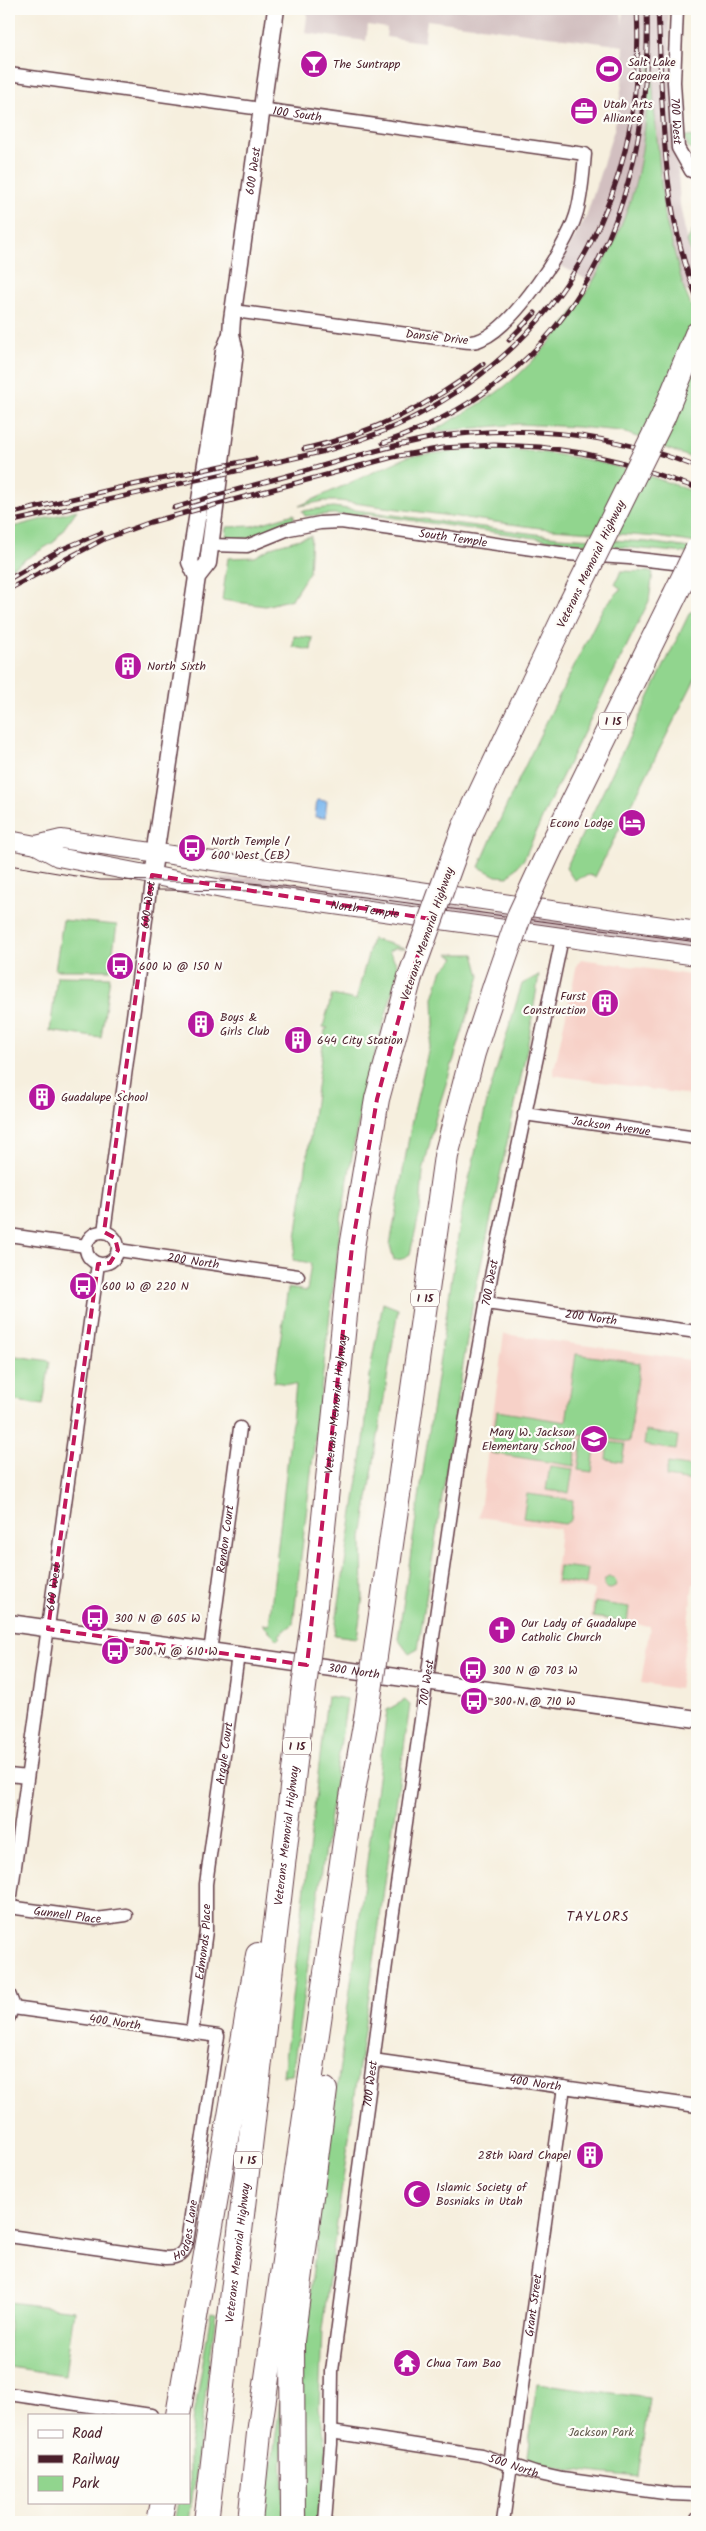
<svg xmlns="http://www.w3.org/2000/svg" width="706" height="2531" font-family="Kalam,sans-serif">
	<rect width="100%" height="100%" fill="#fdfcf7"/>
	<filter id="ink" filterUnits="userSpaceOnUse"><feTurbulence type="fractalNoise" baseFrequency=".02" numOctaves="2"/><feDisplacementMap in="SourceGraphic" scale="10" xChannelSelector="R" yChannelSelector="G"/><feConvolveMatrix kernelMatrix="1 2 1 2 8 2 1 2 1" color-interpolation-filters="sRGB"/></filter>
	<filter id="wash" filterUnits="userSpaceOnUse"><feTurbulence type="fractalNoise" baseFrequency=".0096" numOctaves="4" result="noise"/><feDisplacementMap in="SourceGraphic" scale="20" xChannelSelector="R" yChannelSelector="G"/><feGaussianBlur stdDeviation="1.12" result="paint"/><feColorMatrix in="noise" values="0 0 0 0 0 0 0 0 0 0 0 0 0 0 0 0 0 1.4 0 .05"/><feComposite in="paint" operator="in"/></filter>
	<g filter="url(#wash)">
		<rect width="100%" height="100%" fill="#f6efde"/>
		<!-- built -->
		<path fill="#f7d1c8" d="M581,959l116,17v120l-144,-21 24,-111z
			M504,1334l193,27v223h-4l-14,105 -38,-6 9,-57 -60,-8 4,-28 -40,-6 6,-55 -81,-12z"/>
		<!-- industrial -->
		<path fill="#d2bfc0" d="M308,9h313l2,17v-17h45l12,196 10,51 7,18v13l-19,8 -79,-9 -40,-21 27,-48 28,-87 8,-45 2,-39 -197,-26 -3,22 -38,-5 1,-9 -19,-3 -2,16 -61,-8z
			M246,876l451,60v16l-390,-54 -100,-20h39z"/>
		<!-- green -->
		<path fill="#91d58e" stroke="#6e7a5c" d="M651,49l3,57 10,108 20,75 13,31v140l-76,-29 -43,-4 -59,-3 -88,8c22,-13 44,-24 65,-39 63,-45 124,-141 141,-216 9,-42 11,-85 14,-128z
			M684,136l13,1v15l-9,-5z
			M697,223v51l-10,-33z
			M486,448c78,3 138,17 211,45v50l-40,-6 -117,-9 -201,-27h-15l-25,5 110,-50z
			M333,507l225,30 89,5 50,7v5l-141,-13 -189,-27 -11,3 -22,-3 -29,2 -3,-5z
			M77,510l-23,32 -45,27v-41z
			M294,514v5c-22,9 -43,24 -68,19l1,-11 25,-1z
			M311,536l-2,36 -17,27 -27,7 -43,-6 6,-42 27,-1 19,-11z
			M621,571l32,1 -4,29 -101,204 -24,54 -16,18 -12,-1 -17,-9c38,-88 81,-173 124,-259l18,-19 -6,-5z
			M697,610v65l-102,202 -6,-2 -15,5 -8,-12 124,-256z
			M294,636l19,2 -2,12 -18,-3z
			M63,920l54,5 -7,45h-55z
			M372,939l33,9h-10l-6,3 10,17 -26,92 -17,73 -14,81 -49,410 -14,11 2,2 -3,3 -16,-16 7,1 27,-240 -22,-3 14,-94 19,3 4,-28 -18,-3 32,-230 3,-2 -5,-1 9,-32 24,5z
			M448,954h26l6,22 -44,140 -13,56 -3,39 -10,43 -8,5 -8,1 -4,-15 22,-125 22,-94 -1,-28 8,-26 14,-14z
			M539,975l-12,74 -54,253 -55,347 -9,5 -11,-15 64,-429 26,-113 34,-113z
			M57,976l53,1 -9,61 -51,-7z
			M383,1303l15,6 -36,229 1,59 -6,41 -23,-3 30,-194 7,-77z
			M576,1354l64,9 -11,79 -50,-7 -5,31 -83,-13 6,-42 69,11z
			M9,1355l41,6 -7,44 -34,-5z
			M646,1431l32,5 -2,14 -32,-5z
			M583,1437l13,2 -4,33 -14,-2z
			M608,1442l17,2 -3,18 -16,-3z
			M668,1463l26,4 -2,14 -26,-4z
			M550,1466l23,3 -4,24 -23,-3z
			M527,1494l46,6 -2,20 -6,4 -42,-6z
			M559,1566l29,3 -2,16 -29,-4z
			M604 1583a6 6 0 1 1 12 0a6 6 0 1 1-12 0Z
			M595,1602l34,5 -2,15 -34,-5z
			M327,1696l20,3 -55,376 -9,1z
			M405,1700l5,5 -88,624 -3,79 7,37 -5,77h-18l-2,-162 86,-650z
			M9,2302l65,8 -9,65 -56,-8z
			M211,2312l5,1 -27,209h-15l4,-20h11v-55z
			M537,2383l112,15 -11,79c-24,-3 -94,-7 -111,-21z
			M281,2396l3,126h-20z"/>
		<!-- water -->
		<path fill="#7db8ef" stroke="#646c8d" d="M317,800l10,1 -2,17 -10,-1z"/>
	</g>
	<g filter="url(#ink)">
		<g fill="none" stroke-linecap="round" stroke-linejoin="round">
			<!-- minor casing -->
			<g stroke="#643e46" stroke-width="15">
				<g id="minor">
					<path id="s1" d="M677,9l-3,73 4,66 13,23"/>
					<path id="s2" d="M9,74l576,80c-2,20 -3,42 -9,61 -10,33 -62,110 -94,124 -7,4 -14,3 -22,2l-226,-30"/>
					<path id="s3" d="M210,545l37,1 42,-17 31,-6 21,-1 226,32 62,4 63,7"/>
					<path id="s4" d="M524,1114l173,24"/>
					<path id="s5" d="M104,1232l48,-357"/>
					<circle cx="102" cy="1248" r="16"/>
					<path d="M9,1235l77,11"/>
					<path id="s6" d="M118,1250l180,26"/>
					<path id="s7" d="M486,1303l211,29"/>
					<path id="s8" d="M210,1652l30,-224"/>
					<path d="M9,1775l18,2"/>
					<path id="s9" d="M9,1907l87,12 30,-4"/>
					<path id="s10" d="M9,1910l89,-646"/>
					<path d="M9,1994l4,10 -4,13"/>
					<path id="s11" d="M192,2033l14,-102v-47l32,-229"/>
					<path id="s12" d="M373,2060l324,46"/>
					<path id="s13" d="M9,2236l157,22c11,0 19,-4 21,-16l31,-206 -205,-28"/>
					<path d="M9,2394l142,21"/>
					<path id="s14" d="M331,2432l150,23 54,18 27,6 110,15 25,1"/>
					<path id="s15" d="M325,2522l6,-78 1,-73 60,-452 68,-468 32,-180 70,-333"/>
					<path id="s16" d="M503,2522l61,-435"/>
					<path d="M697,2522v-3"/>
				</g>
			</g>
			<!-- tertiary casing -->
			<g stroke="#643e46" stroke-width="19">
				<g id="tertiary">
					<path d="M197,577l-7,-15 34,-211 7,-17"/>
					<path id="s17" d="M152,875l45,-298 11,-14 27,-211 -4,-18 1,-15 44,-310"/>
					<path id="s18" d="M9,1623l688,96"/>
				</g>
			</g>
			<!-- secondary casing -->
			<g stroke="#643e46" stroke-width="20">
				<g id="secondary">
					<path id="s19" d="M9,840l27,5 22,12 169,33 470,66"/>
					<path d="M36,845l25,-6 636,92"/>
				</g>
			</g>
			<!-- motorway casing -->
			<g stroke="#643e46" stroke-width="26">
				<g id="motorway">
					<path d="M663,417l34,-83"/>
					<path d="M464,828l105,-221"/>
					<path d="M552,845l122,-248"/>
					<path id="s20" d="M315,1605l37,-358 25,-148 33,-122"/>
					<path d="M381,1615l65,-459 27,-103 22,-67"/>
					<path d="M178,2415l80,-460"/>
					<path d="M159,2522l4,-20"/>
					<path id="s21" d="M206,2522l97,-828"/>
					<path d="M250,2522l9,-89 90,-619 16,-89"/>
					<path d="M293,2522l-1,-181 33,-251"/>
				</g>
			</g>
			<!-- minor -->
			<use href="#minor" stroke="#fff" stroke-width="12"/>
			<!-- tertiary -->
			<use href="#tertiary" stroke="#fff" stroke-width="16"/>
			<!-- secondary -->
			<use href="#secondary" stroke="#fff" stroke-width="18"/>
			<!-- motorway -->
			<use href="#motorway" stroke="#fff" stroke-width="24"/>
			<!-- tram -->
			<path stroke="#4a1f2b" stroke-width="1" d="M9,865l91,15 139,2 43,4 415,56
				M156,890l105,1"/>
			<!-- rail casing -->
			<g stroke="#4a1f2b" stroke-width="5">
				<path id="rail" d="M658,9c5,97 2,197 39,289
					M509,340l26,-27
					M383,443c197,-67 269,-238 264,-434
					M304,449c64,-14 128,-44 179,-85
					M174,508c44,-14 88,-25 131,-37 41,-12 83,-25 125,-33 90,-15 182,-5 267,29
					M9,514l109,-26 137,-29
					M9,522l312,-70c32,-9 65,-20 95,-36 157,-83 230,-233 221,-407
					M9,579l51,-29 41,-17
					M9,589l95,-50 47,-17 242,-65 49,-9 52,-3 46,2 42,6 39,9 76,26"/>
			</g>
			<!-- rail -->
			<use href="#rail" stroke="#fdfcf7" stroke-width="3" stroke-dasharray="9" stroke-linecap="butt"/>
			<!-- motorway-bridge casing -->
			<g stroke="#643e46" stroke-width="26" stroke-linecap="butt">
				<path id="motorway-bridge" d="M674,597l23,-47
					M569,607l94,-190
					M410,977l54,-149
					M495,986l25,-72 32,-69
					M303,1694l12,-89
					M365,1725l16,-110"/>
			</g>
			<!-- motorway-bridge -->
			<use href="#motorway-bridge" stroke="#fff" stroke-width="24"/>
		</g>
	</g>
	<!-- marked area -->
	<path fill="none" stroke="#c2185b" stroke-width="4" stroke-dasharray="10 6" stroke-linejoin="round" d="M152,875l279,44 -21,58 -33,122 -25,148 -45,418 -259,-36 50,-365 12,-1 8,-13 -3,-12 -11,-6z"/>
	<!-- icons -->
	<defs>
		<g id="bar-disc" transform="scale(1.4375)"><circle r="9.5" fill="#b5179e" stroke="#fdfcf7"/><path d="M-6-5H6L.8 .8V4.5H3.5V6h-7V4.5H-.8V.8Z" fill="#fff"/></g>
		<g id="stadium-disc" transform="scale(1.4375)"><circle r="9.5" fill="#b5179e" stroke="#fdfcf7"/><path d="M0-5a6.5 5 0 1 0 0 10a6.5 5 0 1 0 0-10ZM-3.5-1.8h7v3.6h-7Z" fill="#fff"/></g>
		<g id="office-disc" transform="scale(1.4375)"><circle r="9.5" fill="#b5179e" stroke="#fdfcf7"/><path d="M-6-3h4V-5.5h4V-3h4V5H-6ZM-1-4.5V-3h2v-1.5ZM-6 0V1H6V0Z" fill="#fff"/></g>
		<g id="building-disc" transform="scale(1.4375)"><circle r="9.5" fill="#b5179e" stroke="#fdfcf7"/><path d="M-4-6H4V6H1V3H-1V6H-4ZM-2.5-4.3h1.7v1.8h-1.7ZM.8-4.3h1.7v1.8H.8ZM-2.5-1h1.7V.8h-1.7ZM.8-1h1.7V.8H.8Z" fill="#fff"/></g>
		<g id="hotel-disc" transform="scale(1.4375)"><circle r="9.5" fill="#b5179e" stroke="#fdfcf7"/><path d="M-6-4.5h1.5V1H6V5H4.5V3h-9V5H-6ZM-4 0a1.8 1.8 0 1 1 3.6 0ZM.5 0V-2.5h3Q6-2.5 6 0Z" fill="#fff"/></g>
		<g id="bus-disc" transform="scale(1.4375)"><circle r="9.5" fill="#b5179e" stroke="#fdfcf7"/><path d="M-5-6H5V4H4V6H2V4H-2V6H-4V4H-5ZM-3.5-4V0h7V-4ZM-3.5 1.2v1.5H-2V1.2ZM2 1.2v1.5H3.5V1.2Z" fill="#fff"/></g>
		<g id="school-disc" transform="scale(1.4375)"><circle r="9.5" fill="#b5179e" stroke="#fdfcf7"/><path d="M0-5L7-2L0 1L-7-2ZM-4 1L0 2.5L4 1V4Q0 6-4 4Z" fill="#fff"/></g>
		<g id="church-disc" transform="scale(1.4375)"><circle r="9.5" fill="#b5179e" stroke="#fdfcf7"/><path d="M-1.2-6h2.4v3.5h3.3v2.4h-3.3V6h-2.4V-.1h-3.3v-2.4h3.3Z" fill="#fff"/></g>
		<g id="mosque-disc" transform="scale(1.4375)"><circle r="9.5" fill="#b5179e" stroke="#fdfcf7"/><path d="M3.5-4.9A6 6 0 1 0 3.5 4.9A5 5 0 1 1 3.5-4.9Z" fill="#fff"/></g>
		<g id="temple-disc" transform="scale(1.4375)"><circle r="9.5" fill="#b5179e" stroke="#fdfcf7"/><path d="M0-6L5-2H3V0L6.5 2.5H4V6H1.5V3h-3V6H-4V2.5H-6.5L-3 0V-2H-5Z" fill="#fff"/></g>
	</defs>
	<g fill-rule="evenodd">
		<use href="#bar-disc" x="314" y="64"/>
		<use href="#stadium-disc" x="609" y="69"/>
		<use href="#office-disc" x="584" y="111"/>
		<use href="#building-disc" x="128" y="666"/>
		<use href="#hotel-disc" x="632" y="823"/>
		<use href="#bus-disc" x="192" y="848"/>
		<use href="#bus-disc" x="120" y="966"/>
		<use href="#building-disc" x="605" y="1003"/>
		<use href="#building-disc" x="201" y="1024"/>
		<use href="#building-disc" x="298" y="1040"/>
		<use href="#building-disc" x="42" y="1097"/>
		<use href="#bus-disc" x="83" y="1286"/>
		<use href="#school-disc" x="594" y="1439"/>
		<use href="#bus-disc" x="95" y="1618"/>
		<use href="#church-disc" x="502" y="1630"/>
		<use href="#bus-disc" x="115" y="1651"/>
		<use href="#bus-disc" x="473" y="1670"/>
		<use href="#bus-disc" x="474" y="1701"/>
		<use href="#building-disc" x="590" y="2155"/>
		<use href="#mosque-disc" x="417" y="2194"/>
		<use href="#temple-disc" x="407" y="2363"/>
	</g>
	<g text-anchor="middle" stroke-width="4.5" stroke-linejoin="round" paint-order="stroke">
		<!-- shield labels -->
		<g fill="#fdfcf7" stroke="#806168" stroke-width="1">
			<rect x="599" y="712.5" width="28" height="17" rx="4"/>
			<rect x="411" y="1289.5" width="28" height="17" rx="4"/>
			<rect x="283" y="1737.5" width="28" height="17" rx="4"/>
			<rect x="234" y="2151.5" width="28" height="17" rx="4"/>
		</g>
		<g font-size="11" font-weight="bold" fill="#4a1f2b">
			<text x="613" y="725">I 15</text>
			<text x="425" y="1302">I 15</text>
			<text x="297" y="1750">I 15</text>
			<text x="248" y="2164">I 15</text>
		</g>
		<!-- poi labels -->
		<g font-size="12" fill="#4a1f2b" stroke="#fdfcf7" text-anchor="start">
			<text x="628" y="66">Salt Lake<tspan x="628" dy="14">Capoeira</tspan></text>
			<text x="333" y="68">The Suntrapp</text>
			<text x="603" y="108">Utah Arts<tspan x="603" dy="14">Alliance</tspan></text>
			<text x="147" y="670">North Sixth</text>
			<text x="613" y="827" text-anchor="end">Econo Lodge</text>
			<text x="211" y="845">North Temple /<tspan x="211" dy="14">600 West (EB)</tspan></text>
			<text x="139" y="970">600 W @ 150 N</text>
			<text x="586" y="1000" text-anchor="end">Furst<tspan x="586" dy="14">Construction</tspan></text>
			<text x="220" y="1021">Boys &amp;<tspan x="220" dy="14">Girls Club</tspan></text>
			<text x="317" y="1044">644 City Station</text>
			<text x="61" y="1101">Guadalupe School</text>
			<text x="102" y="1290">600 W @ 220 N</text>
			<text x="575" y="1436" text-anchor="end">Mary W. Jackson<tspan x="575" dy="14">Elementary School</tspan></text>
			<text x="114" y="1622">300 N @ 605 W</text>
			<text x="521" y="1627">Our Lady of Guadalupe<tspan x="521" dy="14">Catholic Church</tspan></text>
			<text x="134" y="1655">300 N @ 610 W</text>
			<text x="492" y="1674">300 N @ 703 W</text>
			<text x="493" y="1705">300 N @ 710 W</text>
			<text x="571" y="2159" text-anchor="end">28th Ward Chapel</text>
			<text x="436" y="2191">Islamic Society of<tspan x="436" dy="14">Bosniaks in Utah</tspan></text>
			<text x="426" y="2367">Chua Tam Bao</text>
		</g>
		<!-- street labels -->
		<g font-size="12" fill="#4a1f2b" stroke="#fdfcf7">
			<text dy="4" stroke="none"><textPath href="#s2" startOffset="291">100 South</textPath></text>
			<text dy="4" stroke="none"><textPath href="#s1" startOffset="112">700 West</textPath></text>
			<text dy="4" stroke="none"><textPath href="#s17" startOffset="715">600 West</textPath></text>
			<text transform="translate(437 337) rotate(6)" y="4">Dansie Drive</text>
			<text dy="4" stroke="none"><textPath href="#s3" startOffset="248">South Temple</textPath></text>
			<text transform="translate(591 564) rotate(-64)" y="4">Veterans Memorial Highway</text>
			<text dy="4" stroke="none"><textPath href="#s5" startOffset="330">600 West</textPath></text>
			<text dy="4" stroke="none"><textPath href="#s19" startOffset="364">North Temple</textPath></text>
			<text transform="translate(427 934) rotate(-71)" y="4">Veterans Memorial Highway</text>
			<text dy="4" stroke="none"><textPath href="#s4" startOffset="88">Jackson Avenue</textPath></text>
			<text dy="4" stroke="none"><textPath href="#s6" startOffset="76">200 North</textPath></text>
			<text dy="4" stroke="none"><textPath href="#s15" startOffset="1251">700 West</textPath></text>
			<text dy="4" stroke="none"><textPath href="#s7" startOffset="106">200 North</textPath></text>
			<text dy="4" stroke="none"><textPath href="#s20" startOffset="202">Veterans Memorial Highway</textPath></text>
			<text dy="4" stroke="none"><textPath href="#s8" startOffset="114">Rendon Court</textPath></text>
			<text dy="4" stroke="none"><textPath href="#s10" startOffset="326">600 West</textPath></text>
			<text dy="4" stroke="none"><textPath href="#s18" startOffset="348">300 North</textPath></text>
			<text dy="4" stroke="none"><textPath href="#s15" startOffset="846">700 West</textPath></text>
			<text dy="4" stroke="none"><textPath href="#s11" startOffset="282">Argyle Court</textPath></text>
			<text dy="4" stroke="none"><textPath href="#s21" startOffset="691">Veterans Memorial Highway</textPath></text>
			<text dy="4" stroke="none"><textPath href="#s9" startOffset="59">Gunnell Place</textPath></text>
			<text dy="4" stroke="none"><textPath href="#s11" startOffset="92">Edmonds Place</textPath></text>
			<text transform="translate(115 2022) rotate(8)" y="4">400 North</text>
			<text dy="4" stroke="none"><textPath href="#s15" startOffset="441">700 West</textPath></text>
			<text dy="4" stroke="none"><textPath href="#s12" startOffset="164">400 North</textPath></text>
			<text dy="4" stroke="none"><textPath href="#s13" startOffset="198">Hodges Lane</textPath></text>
			<text dy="4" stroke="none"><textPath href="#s21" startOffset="271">Veterans Memorial Highway</textPath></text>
			<text dy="4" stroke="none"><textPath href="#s16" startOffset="219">Grant Street</textPath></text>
			<text dy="4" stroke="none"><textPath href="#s14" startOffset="186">500 North</textPath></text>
		</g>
		<!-- park labels -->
		<g font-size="12" fill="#5f5649" stroke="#fdfcf7">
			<text x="601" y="2436">Jackson Park</text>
		</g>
		<!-- neighbourhood labels -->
		<g font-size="14" letter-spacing="1" fill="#4a1f2b" stroke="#fdfcf7">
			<text x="598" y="1921">TAYLORS</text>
		</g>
	</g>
	<!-- margin -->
	<rect width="706" height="2531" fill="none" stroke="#fdfcf7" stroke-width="30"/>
	<!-- legend -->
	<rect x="28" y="2414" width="162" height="90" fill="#fdfcf7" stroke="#b5a4a5"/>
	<rect x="38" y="2430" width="25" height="8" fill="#ffffff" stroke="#b5a4a5"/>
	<text x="72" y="2438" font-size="15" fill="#4a1f2b">Road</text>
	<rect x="38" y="2455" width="25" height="8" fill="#4a1f2b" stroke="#b5a4a5"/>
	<text x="72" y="2464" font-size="15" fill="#4a1f2b">Railway</text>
	<rect x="38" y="2476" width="25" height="15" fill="#91d58e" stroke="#b5a4a5"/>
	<text x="72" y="2488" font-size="15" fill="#4a1f2b">Park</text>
</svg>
